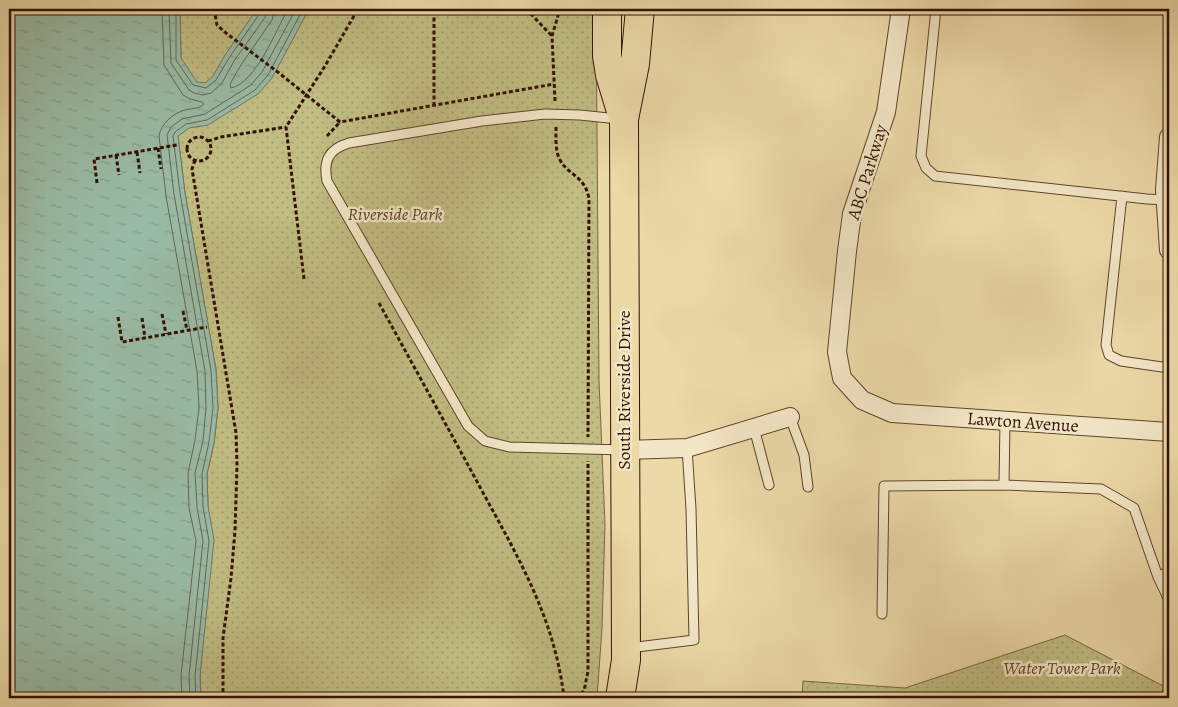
<svg xmlns="http://www.w3.org/2000/svg" width="1178" height="707" font-family="Alegreya,serif">
	<defs>
		<pattern id="green-dots" width="8" height="8" patternUnits="userSpaceOnUse" patternTransform="scale(1.25)"><rect width="8" height="8" fill="#c0bc82"/><path d="M2 2h.1M6 6h.1" fill="none" stroke="#a5a16e" stroke-width="1.8" stroke-linecap="round"/></pattern>
		<pattern id="water-ripples" width="26" height="14" patternUnits="userSpaceOnUse" patternTransform="scale(1.25)"><rect width="26" height="14" fill="#99baa5"/><path d="M2 4q2-2 4 0t4 0M15 11q2-2 4 0t4 0" fill="none" stroke="#849f8c"/></pattern>
	</defs>
	<rect width="100%" height="100%" fill="#ebd9a7"/>
	<filter id="stains"><feTurbulence type="fractalNoise" baseFrequency=".004" numOctaves="4"/><feColorMatrix values="0 0 0 0 .2 0 0 0 0 .09 0 0 0 0 .02 0 0 0 .5 -.17"/></filter>
	<radialGradient id="worn" r=".72"><stop offset=".6" stop-color="#630" stop-opacity="0"/><stop offset="1" stop-color="#630" stop-opacity=".3"/></radialGradient>
	<!-- green -->
	<path fill="url(#green-dots)" stroke="#796742" d="M180,9h416l3,372 6,143 -3,104 -5,70h-396l-1,-21 8,-171 -1,-32 7,-31 4,-35 -2,-38 -31,-177 -7,-57 3,-77z
		M1065,635l104,54v9h-367l1,-17 102,7z"/>
	<!-- water -->
	<path fill="url(#water-ripples)" stroke="#707763" d="M9,9h171l1,49 16,24 8,1 8,-7 12,-21 32,-46h52l-37,69 -14,16 -50,31 -19,3 -11,8 7,57 31,177 2,38 -4,35 -7,31 1,32 6,34 -14,136 1,22h-192z"/>
	<g fill="none" stroke-linecap="round" stroke-linejoin="round">
		<!-- shore -->
		<path stroke="#666653" stroke-width="1" d="M162,9l2,56 19,30 7,4 12,3 2,2c-4,5 -12,4 -19,6 -12,3 -24,14 -26,26l7,60 31,175 2,37 -4,32 -7,33 1,35 7,33 -15,134 1,23
			M169,9l2,54 18,27 5,3 9,2 8,-2 11,-10 12,-22 32,-45 1,-7
			M176,9v51l17,25 13,3 10,-8 13,-22 31,-45 1,-4
			M275,9l-3,11 -31,45 -11,19 1,4c25,-5 45,-58 57,-79
			M190,698l-1,-22 14,-135 -6,-34 -2,-34 8,-32 3,-33 -1,-37 -31,-177 -7,-59 4,-8 11,-8 23,-5 46,-29 11,-13 34,-63
			M196,698l-1,-22 14,-135 -6,-34 -1,-33 7,-32 4,-34 -2,-38 -31,-177 -7,-57 2,-4 11,-8 21,-4 48,-30 13,-15 35,-66"/>
		<!-- lane casing -->
		<g stroke="#60442a" stroke-width="11">
			<path id="lane" d="M936,9l-15,147 5,12 9,8 212,23 19,1
				M618,119l-38,-4 -35,-1 -63,7 -133,22c-20,6 -26,17 -22,38l141,245 17,15 24,6 115,3
				M1122,196l-16,149 3,10 12,6 48,7
				M790,417l14,38 4,32
				M754,428l15,57
				M1004,485l97,4 33,19 24,69 11,-6
				M1158,577l11,23
				M882,614l2,-128 120,-1 1,-64
				M629,648l65,-8 -3,-131 -4,-61"/>
		</g>
		<!-- street casing -->
		<g stroke="#60442a" stroke-width="20">
			<path id="street" d="M901,9l-15,103 -34,102 -5,37 -10,101 5,26 20,22 30,13 277,19
				M1169,137l-4,53 4,60
				M625,450l62,-2 103,-31"/>
		</g>
		<!-- primary casing -->
		<g stroke="#321201" stroke-width="30">
			<path id="primary" d="M607,9v47l3,19 13,43
				M620,698l6,-38 -2,-541 11,-55 5,-55"/>
		</g>
		<!-- path -->
		<path stroke="#321201" stroke-width="3" stroke-dasharray="4 2.5" stroke-linecap="butt" d="M214,9l3,16 9,8 53,40 61,49 214,-38
			M526,9l26,27
			M555,101l-3,-65 8,-27
			M434,106v-97
			M556,127c0,11 -1,24 4,33 9,16 24,15 29,38l-1,239
			M327,136l13,-14
			M187 149a12 12 0 1 1 24 0a12 12 0 1 1-24 0Z
			M208,141l13,-4 65,-10
			M158,148l3,21
			M137,152l3,21
			M116,155l3,20
			M195,160l-3,9 44,264 1,32 -2,66 -4,47 -8,60v60
			M97,183l-3,-24 83,-14
			M304,279l-18,-152 39,-61 33,-57
			M379,303c34,62 68,123 102,186 37,68 74,130 83,209
			M183,311l4,19
			M162,314l4,20
			M118,317l4,25 85,-15
			M142,318l3,20
			M576,698l8,-7 4,-20v-210"/>
		<!-- lane -->
		<use href="#lane" stroke="#f2e6c6" stroke-width="9"/>
		<!-- street -->
		<use href="#street" stroke="#f2e6c6" stroke-width="18"/>
		<!-- primary -->
		<use href="#primary" stroke="#ebd9a7" stroke-width="28"/>
	</g>
	<g text-anchor="middle" stroke-width="5" stroke-linejoin="round" paint-order="stroke">
		<!-- street labels -->
		<g font-size="18" fill="#321201" stroke="#f2e6c6">
			<text transform="translate(867 172) rotate(-73)" y="6">ABC Parkway</text>
			<text transform="translate(624 390) rotate(-90)" y="6">South Riverside Drive</text>
			<text transform="translate(1023 422) rotate(4)" y="6">Lawton Avenue</text>
		</g>
		<!-- park labels -->
		<g font-size="18" font-style="italic" fill="#5d4528" stroke="#f2e6c6">
			<text x="395" y="220">Riverside Park</text>
			<text x="1062" y="674">Water Tower Park</text>
		</g>
	</g>
	<!-- margin -->
	<rect width="1178" height="707" fill="none" stroke="#ebd9a7" stroke-width="30"/>
	<rect x="10" y="10" width="1158" height="687" fill="none" stroke="#321201" stroke-width="2.5"/>
	<rect x="15" y="15" width="1148" height="677" fill="none" stroke="#321201"/>
	<rect width="100%" height="100%" filter="url(#stains)"/>
	<rect width="100%" height="100%" fill="url(#worn)"/>
</svg>
